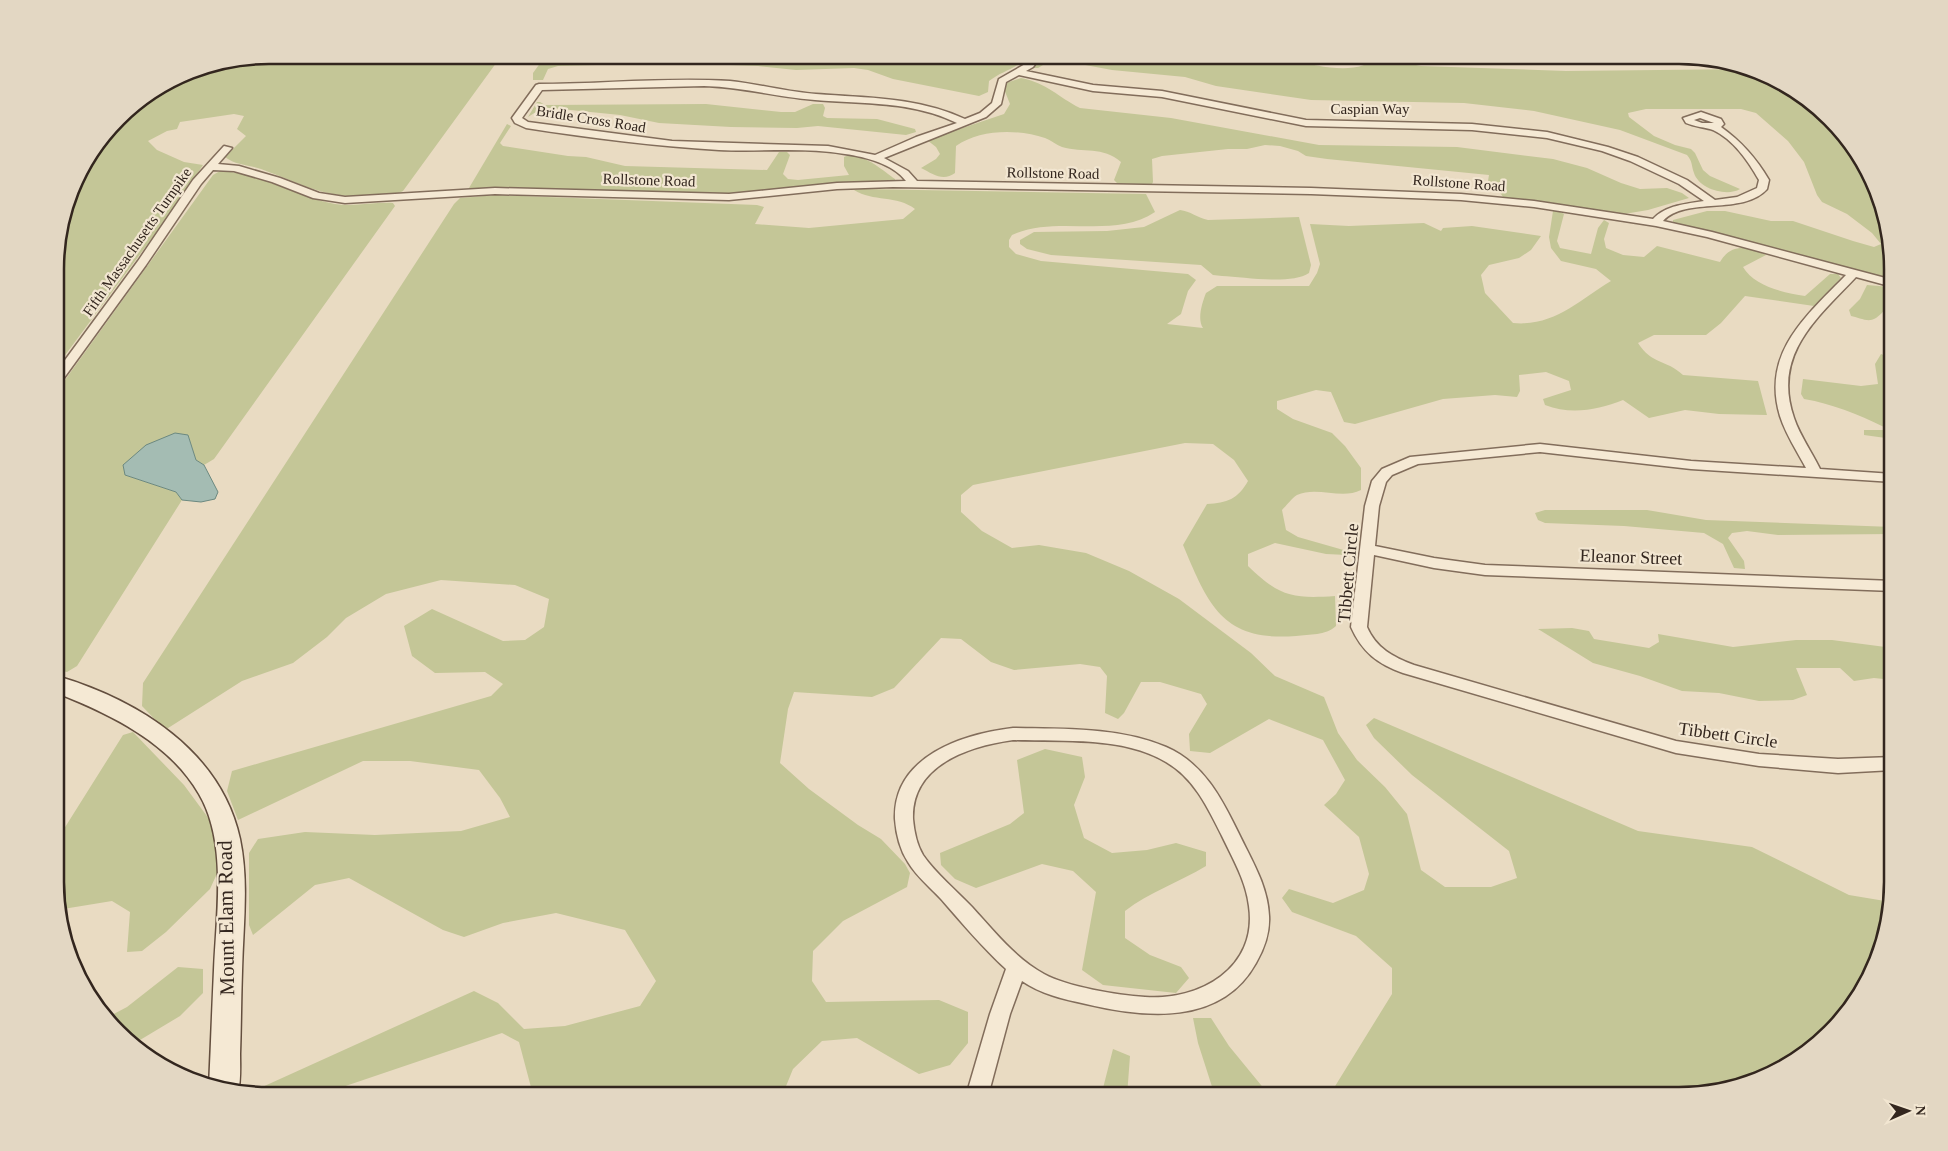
<svg xmlns="http://www.w3.org/2000/svg" width="1948" height="1151" font-family="'Times New Roman',serif">
	<rect width="100%" height="100%" fill="#e9dbc2"/>
	<!-- green -->
	<path fill="#c4c697" d="M268,55h234l-99,136c-8,5 -17,4 -26,5 -50,4 -72,-11 -116,-27 -12,-4 -26,-4 -36,-12l21,-21 -9,-7 7,-13 -10,-2 -54,8 -3,7 -10,2 -19,10 9,9 27,12 19,3 -33,49 -113,152v-125l20,-67 51,-66 59,-37z
		M546,55h482c-9,13 -27,16 -39,26l-1,11 -9,4 -86,-17 -25,-9 -14,-2 -58,2 -38,-4 -85,-3 -115,3 -10,3 -5,11h-10v-7z
		M1044,55h43l10,5 46,-5h151l-1,6c28,5 65,16 88,-6h29l6,10 5,1 145,5 185,-2 36,15 18,14 59,64 29,92v27l-220,-58v-3l34,-9h18l46,10h22l60,20 21,6 7,-3 -9,-11 -25,-19 -25,-12 -5,-7 -13,-33 -16,-21 -32,-28 -15,-4h-95l-18,4 1,4 25,19 21,9 16,4 4,4 8,17 7,6 30,13c-13,8 -41,0 -46,-16 -3,-8 -1,-11 -7,-18l-67,-25 -86,-19 -70,-8 -153,-3 -95,-14 -31,-9 -73,-7 -59,-11 -15,9h-6l-2,-1z
		M1021,78c26,5 37,19 59,30l91,10 148,27 138,2 96,12 34,9 34,15 19,6 27,-1 15,5 7,5 -41,12 -24,4 -121,-17 -8,-12 -7,-4 1,-6 -162,-16 -21,-3 -8,-5 -18,-5 -15,-1 -18,4h-19l-66,7 -10,3 1,23 -2,4 -32,-1 -5,-5 7,-18c-18,-16 -38,-9 -59,-15 -6,-2 -11,-7 -17,-9 -27,-9 -65,-9 -89,8l-1,27c-12,9 -22,1 -34,-5l15,-9 4,-5 -4,-7 -9,-7 77,-26 6,-10 -6,-15 2,-6z
		M537,102h3l5,3 161,-1 75,8h14l18,-8h10l2,4 -2,8 4,2 50,1 38,10 1,3 -10,3 -88,-9 -21,2 -66,-1 -72,-4 -39,-8 -69,-7 -12,2 -11,7z
		M507,124l4,2 -11,17 3,3 65,10 18,1 39,9 142,4 12,-18h8l3,3 -7,19 5,5 10,1 51,-5 -5,-9v-9c16,-7 38,13 51,22v2l-57,3 -84,10 -235,-6 -48,1 -2,-1z
		M220,171c41,2 76,26 115,33 19,3 39,-2 58,-1l2,3 -181,253 -10,6 -8,-5 -8,-25 -63,40 51,17 6,8 -105,166 -10,6 -10,-2v-279l156,-216z
		M861,189l285,5 9,18c-42,28 -98,2 -143,23l-3,5v7l7,7 25,7 147,13 8,6 -8,11 -7,23 -14,10 36,4c-6,-9 -1,-25 3,-35l11,-7h92l8,-13 3,-9 -10,-40 39,2 75,-3 17,8 2,-3 29,-2 69,10 -10,14 -12,8 -30,7 -8,10 4,18 28,30c41,4 66,-23 98,-42l-15,-12 -35,-8 -10,-13 -2,-11 4,-26 4,-1 7,4 -7,27 3,7 31,6 7,-26 6,-8 5,3 -5,16 2,9 17,7 21,2 13,-11 63,16c11,-19 28,-16 46,-7l-23,12c11,19 41,26 62,29l25,-22h8l3,4 -27,28 -69,-10 -24,27 -15,12h-52l-16,8c14,22 28,16 45,32l75,6 9,34 -48,-1 -34,-4 -36,8 -26,-18c-25,10 -52,15 -78,5l-2,-6 28,-9 -2,-9 -23,-9 -27,3 1,16 -3,6 -22,-2 -52,4 -88,25 -11,-2 -13,-30 -15,-2 -39,11v8l16,10 39,14 13,13 16,22v22c-19,10 -44,-4 -64,5 -5,3 -11,11 -15,15l4,20 12,7 49,14v4l-21,-1 -51,-11 -27,11v12c31,30 44,33 87,30l1,30c-11,10 -26,8 -40,10 -74,6 -88,-32 -113,-91l24,-41c20,-1 31,-5 41,-23l-14,-21 -21,-16 -28,-1 -212,42 -12,10v17l21,19 30,17 27,-3 47,8 43,18 50,28 72,54 24,23 49,21 14,36 19,27 28,27 22,27 14,56 24,17h46l26,-9 -8,-27 -97,-76 -38,-37 -8,-13 8,-7 264,113 114,16 97,48 42,7 -27,88 -34,44 -43,33 -94,29h-364l63,-102v-26l-36,-32 -64,-24 -10,-14 7,-9 44,14 31,-13 5,-16 -10,-37 -35,-32 12,-11 9,-14 -22,-40 -54,-21 -59,34 -20,-2 -1,-17 18,-30 -6,-10 -41,-12h-19l-17,31 -6,6 -13,-6 2,-37 -7,-9 -20,-3 -66,6 -23,-8 -30,-23 -20,-1 -47,50 -22,9 -78,-5 -6,17 -8,54 29,26 49,36 23,14 24,25 5,9 -3,14 -64,34 -30,30 -1,30 14,21 113,-2 29,12v31l-18,22 -31,9 -62,-36 -35,3 -29,28 -11,27h-261l11,-5 -13,-49 -17,-9 -186,63h-48l-19,-3 225,-102 24,12 26,26 41,-3 75,-20 16,-25 -31,-51 -69,-17 -53,10 -39,14 -21,-7 -94,-52 -34,7 -62,50 -4,-10v-72l9,-14 47,-7 70,3 86,-4 49,-14 -10,-19 -21,-28 -69,-9h-47l-125,59 -11,-29 5,-20 259,-75 12,-12 -18,-12 -50,1 -23,-17 -8,-30 28,-17 71,32 22,-1 19,-13 5,-28 -34,-14 -74,-5 -55,14 -40,24 -19,19 -34,26 -51,18 -77,49 -23,-24 1,-23 311,-479 6,-6 36,-3 261,10 7,2 -9,17 54,4 94,-9 12,-10c-18,-14 -42,-7 -61,-19z
		M1180,210c10,1 18,8 28,10l91,-3 12,48 -2,8c-18,12 -65,4 -87,3l-9,-1 -12,-10 -150,-10 -24,-6 -7,-5v-4l14,-8 73,-1 37,-4z
		M1867,285l24,2c4,11 -9,31 -20,33 -6,1 -14,-3 -20,-4l-2,-6 11,-11z
		M1881,354l8,3 4,-2v84l-29,-4v-5h21l-1,-3c-27,-13 -51,-23 -80,-28l-3,-5 2,-15 58,7 17,-2 -3,-20z
		M1545,510h102l59,10 187,7v7l-115,1 -31,-4 -15,2 -4,5 16,23 1,8 -11,-1 -11,-24 -19,-11 -80,-7 -79,-3 -7,-3 -3,-7z
		M1572,628l17,3 5,8 55,9 10,-6 -1,-8 75,13 63,-7h36l61,8v32l-19,-2 -20,3 -14,-13h-44l11,27 -14,5 -34,1 -40,-8 -37,-2 -42,-15 -47,-13 -55,-34z
		M133,732l51,53 28,38 8,44 -10,22 -44,43 -24,19 -15,1 3,-40 -18,-11 -55,9v-70l66,-105z
		M1045,749l37,8 3,20 -11,28 10,33 28,15 35,-3 29,-7 30,9v14c-26,16 -57,26 -81,45v27l25,17 31,12 8,11 -13,15 -73,-8 -21,-15 14,-78 -23,-21 -31,-7 -66,24 -21,-9 -14,-14 -1,-12 70,-29 14,-11 -7,-53z
		M178,967l25,2v24l-23,23 -45,27 -27,-26 19,-10z
		M1211,1018l18,28 41,50h-55l-17,-53 -5,-25z
		M1113,1049l17,7 -3,40h-26z"/>
	<!-- water -->
	<path fill="#a4bcb3" stroke="#6c8980" d="M175,433l13,2 8,25 8,5 14,27 -3,7 -14,3 -19,-2 -6,-8 -51,-17 -2,-10 23,-20z"/>
	<g fill="none" stroke-linecap="round" stroke-linejoin="round">
		<!-- street casing -->
		<g stroke="#826d5b" stroke-width="3">
			<path id="street" d="M1033,55h9l-9,12 -7,4 67,14 69,6 144,29 166,4 75,8 61,15 30,10 49,23 28,20 22,-3 20,-9 2,-8c-11,-19 -25,-40 -46,-50 -8,-3 -18,-3 -27,-7l-3,-5 18,-6 20,7 3,5 -3,3c21,15 35,31 48,53l-2,9c-24,27 -81,7 -104,32l49,11 181,48v7l-37,-10c-40,42 -84,78 -62,141 6,18 18,34 26,51l73,5v8l-202,-13 -151,-17 -122,12 -26,11 -6,7 -7,24 -4,40 59,12 51,7 408,16v10l-408,-16 -51,-7 -60,-13 -7,72c9,21 26,30 47,38l262,76 83,13 79,5 55,-2v13l-55,3 -79,-7 -83,-13 -273,-80c-25,-9 -41,-21 -52,-46l14,-121 7,-25 10,-12 28,-12 130,-13 151,17 115,7c-9,-17 -20,-33 -26,-52 -19,-63 26,-100 66,-141l-139,-38 -51,-11 -122,-19 -73,-7 -150,-6 -418,-7 -56,2 -108,11 -234,-6 -150,9 -32,-5 -41,-16 -38,-11 -21,-1 -12,14 -55,81 -85,117 -4,1v-12l81,-110 55,-81 31,-34 8,2 -14,16 21,2 41,12 39,15 26,4 150,-9 234,6 108,-11 69,-2c-13,-17 -40,-24 -61,-27 -42,-7 -84,-2 -126,-4 -65,-4 -129,-12 -193,-22l-11,-5 -3,-5 24,-33 3,-1c63,0 127,-7 191,-3 29,3 57,11 86,13 52,4 101,3 149,25l15,-6 12,-10 7,-24 28,-16zM1019,75l74,16 69,6 144,29 166,4 75,8 55,13 28,10 49,23 25,17c-18,3 -38,4 -51,18l-119,-18 -73,-7 -150,-6 -394,-7 -9,-10 -24,-13 102,-41 15,-13 5,-22zM704,86c38,1 73,11 111,14 49,4 97,1 142,23l-41,14 -41,18 -47,-9 -156,-5 -144,-19 -6,-4 20,-28zM1700,118l14,5h-12l-8,-3z
				M1013,728c51,1 106,-1 153,19 37,16 55,50 72,85 13,27 30,54 31,84 1,17 -5,33 -13,47 -35,63 -111,55 -170,41 -23,-5 -45,-10 -64,-23l-12,33 -22,82h-22l24,-82 16,-45c-23,-21 -44,-46 -65,-70 -11,-12 -25,-23 -33,-37 -8,-12 -12,-29 -13,-43 -2,-63 68,-85 118,-91zM1013,740c49,2 109,-4 153,22 28,16 42,46 56,74 11,23 24,45 27,70 9,62 -49,95 -104,91 -28,-2 -77,-10 -101,-23 -29,-16 -50,-43 -72,-67 -16,-17 -36,-33 -49,-52 -6,-10 -9,-24 -10,-36 -2,-54 56,-73 100,-79z"/>
		</g>
		<!-- secondary casing -->
		<g stroke="#634e3e" stroke-width="3">
			<path id="secondary" d="M57,676c81,24 164,75 183,163 9,43 3,88 2,132 -1,28 -1,56 -2,83 0,12 1,26 -2,38l-29,-5c2,-39 3,-78 5,-117 2,-54 14,-127 -15,-176 -30,-52 -89,-80 -142,-101z"/>
		</g>
		<!-- street -->
		<use href="#street" fill="#f5e9d4" fill-rule="evenodd"/>
		<!-- secondary -->
		<use href="#secondary" fill="#f5e9d4" fill-rule="evenodd"/>
	</g>
	<g text-anchor="middle" stroke-width="4.5" stroke-linejoin="round" paint-order="stroke">
		<!-- far-street labels -->
		<g font-size="15" fill="#33261e" stroke="#f2e6d1">
			<text x="1370" y="114">Caspian Way</text>
			<text transform="translate(591 119) rotate(9)" y="5">Bridle Cross Road</text>
			<text transform="translate(1053 173) rotate(1)" y="5">Rollstone Road</text>
			<text transform="translate(649 180) rotate(2)" y="5">Rollstone Road</text>
			<text transform="translate(1459 183) rotate(4)" y="5">Rollstone Road</text>
			<text transform="translate(137 242) rotate(-55)" y="5">Fifth Massachusetts Turnpike</text>
		</g>
		<!-- street labels -->
		<g font-size="18" fill="#33261e" stroke="#f2e6d1">
			<text transform="translate(1631 557) rotate(2)" y="6">Eleanor Street</text>
			<text transform="translate(1348 573) rotate(-85)" y="6">Tibbett Circle</text>
			<text transform="translate(1728 735) rotate(8)" y="6">Tibbett Circle</text>
		</g>
		<!-- near-street labels -->
		<g font-size="21" fill="#33261e" stroke="#f2e6d1">
			<text transform="translate(226 918) rotate(-91)" y="7">Mount Elam Road</text>
		</g>
	</g>
	<!-- crop -->
	<path d="M0 0H1948V1151H0ZM269 64H1679A205 205 0 0 1 1884 269V882A205 205 0 0 1 1679 1087H269A205 205 0 0 1 64 882V269A205 205 0 0 1 269 64Z" fill="#e3d7c3" fill-rule="evenodd"/>
	<path fill="none" stroke="#33261e" stroke-width="2.5" d="M269 64H1679A205 205 0 0 1 1884 269V882A205 205 0 0 1 1679 1087H269A205 205 0 0 1 64 882V269A205 205 0 0 1 269 64Z"/>
	<!-- north arrow -->
	<g transform="translate(1908 1111) rotate(88)" stroke="#f2e6d1" stroke-width="4" paint-order="stroke">
	<path d="M0-4L9 19L0 12L-9 19Z" fill="#33261e"/>
	<text y="-8" font-size="14" font-weight="bold" text-anchor="middle" fill="#33261e">N</text>
	</g>
</svg>
